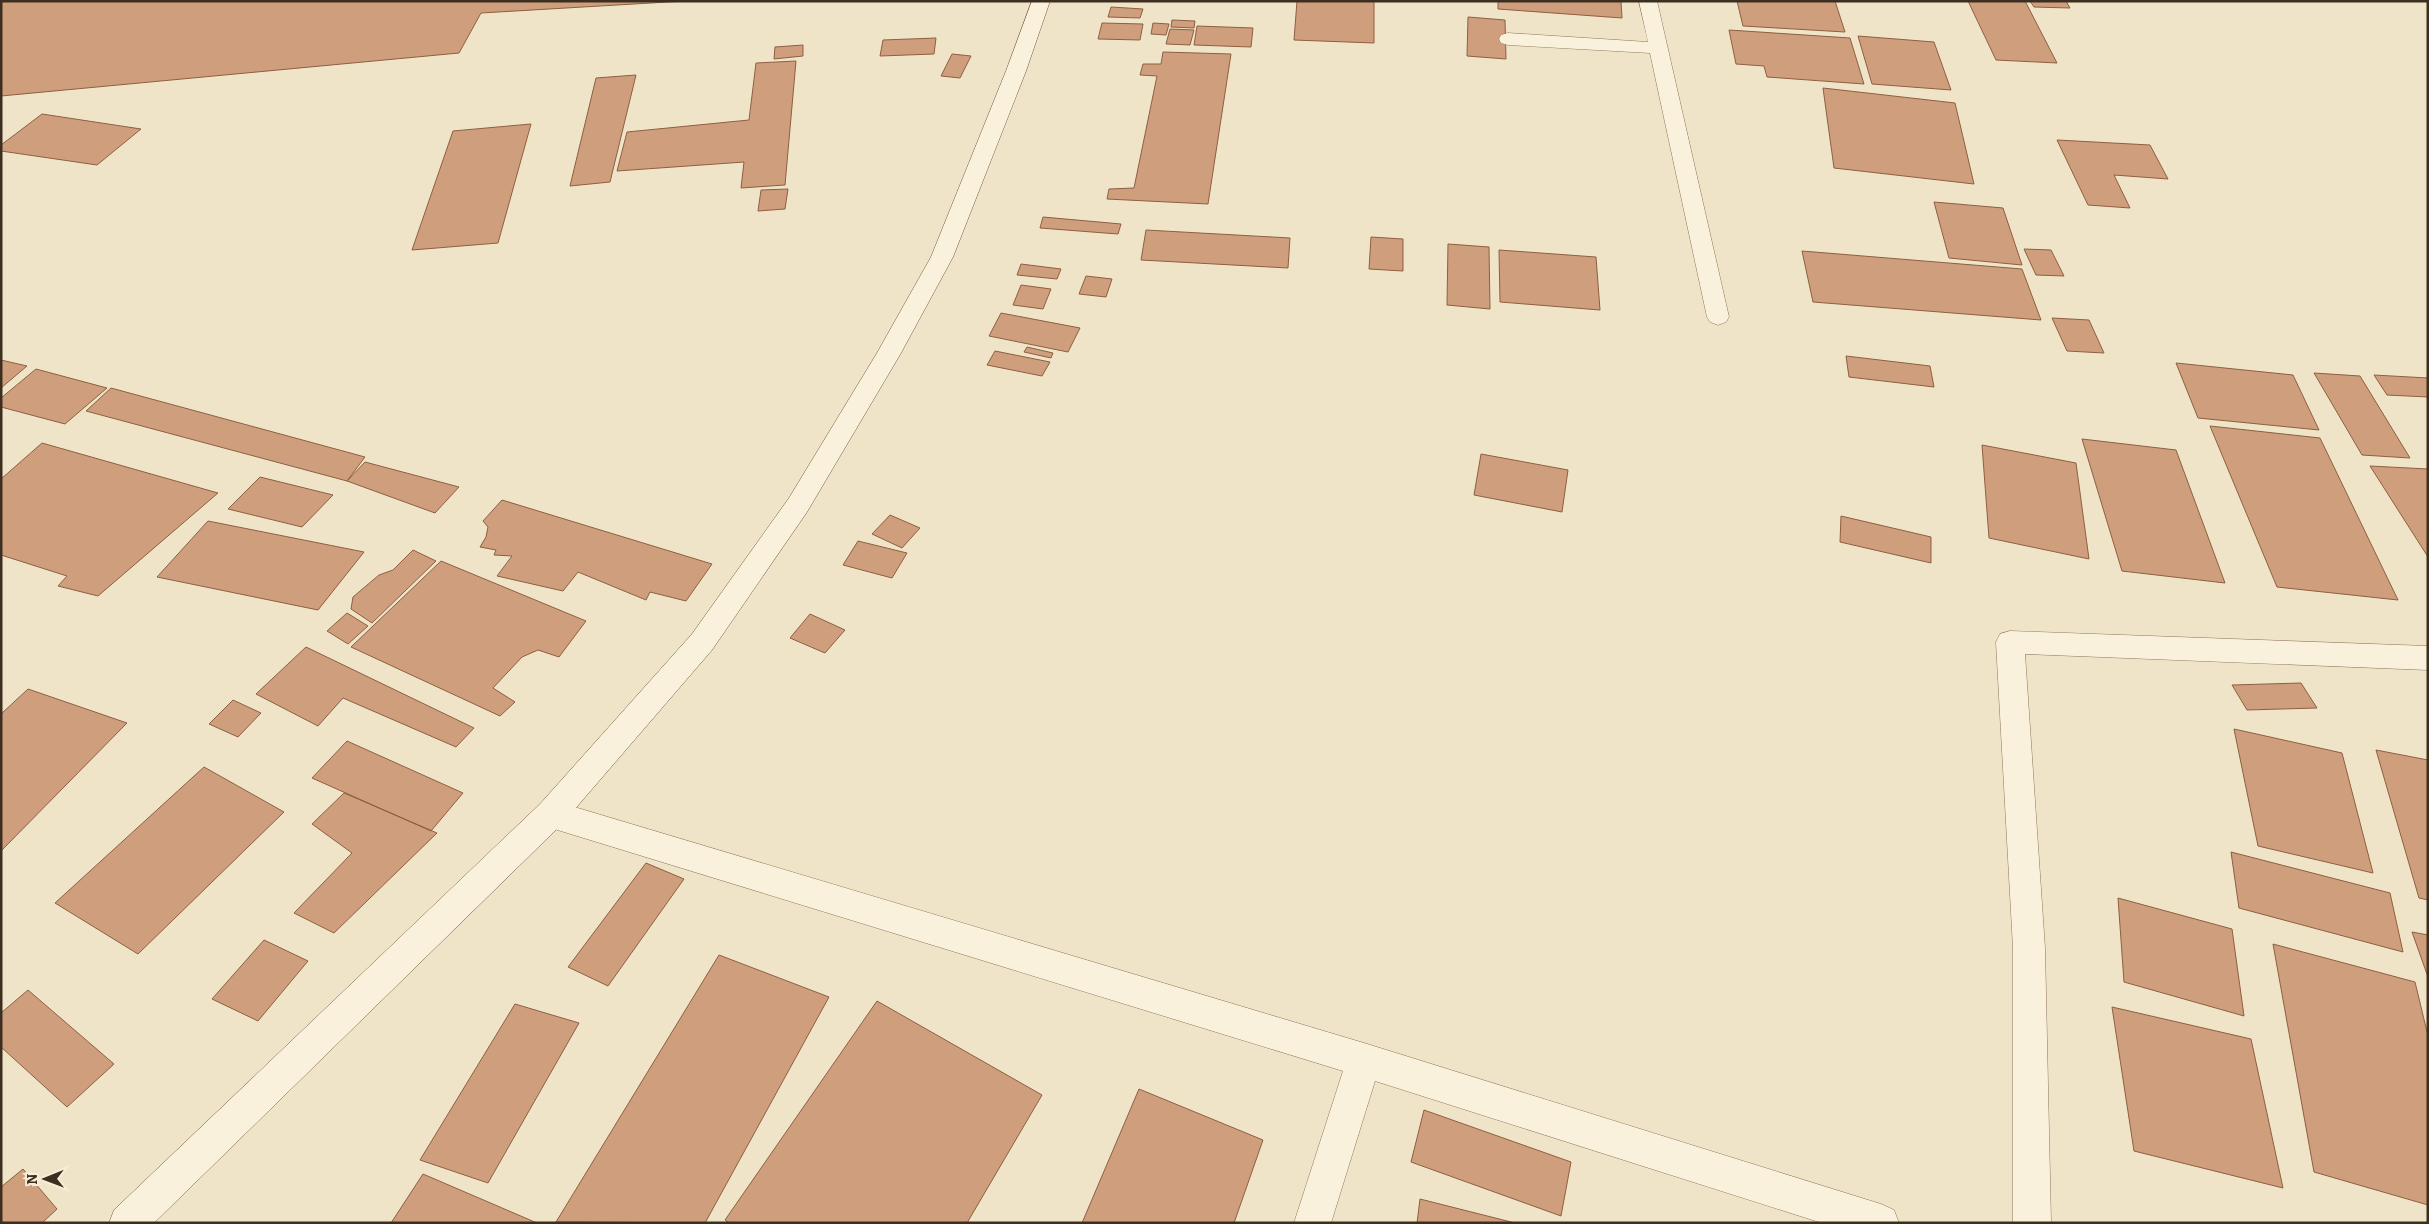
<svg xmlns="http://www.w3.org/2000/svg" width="2429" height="1224" font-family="Bitter,serif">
	<rect width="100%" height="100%" fill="#f0e4c8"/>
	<!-- building -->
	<path fill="#cf9f7d" stroke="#8d5f41" d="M1,1h684l-204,12 -22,40 -458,43z
		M1297,1h77v42l-80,-3z
		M1498,1h123l1,17 -124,-9z
		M1737,1h98l10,31 -102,-6z
		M1968,1h57l32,62 -61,-3z
		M2030,1h36l4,7 -36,-1z
		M1111,7l32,2 -3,9 -32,-1z
		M1468,17l37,3 1,39 -39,-3z
		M1172,20l23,1 -1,7 -23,-1z
		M1102,23l41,1 -3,16 -42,-1z
		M1153,23l16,1 -3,11 -15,-1z
		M1197,26l56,2 -2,19 -57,-2z
		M1170,29l24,1 -4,15 -24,-1z
		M1729,30l121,8 14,46 -97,-7 -3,-11 -28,-2z
		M1858,36l76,6 17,48 -79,-6z
		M936,38l-2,16 -54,2 3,-16z
		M803,45v11l-29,3 1,-12z
		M1163,52l68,2 -23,150 -101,-5 2,-10 25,-1 23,-112 -17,-1 3,-11h18z
		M952,54l19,2 -11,22 -19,-2z
		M796,61l-11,124 -44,3 3,-26 -127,9 10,-39 122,-12 7,-57z
		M636,75l-26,107 -40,4 26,-108z
		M1823,88l132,15 19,81 -140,-16z
		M42,114l99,15 -44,36 -96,-14v-6z
		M531,124l-33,119 -86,7 41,-119z
		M2057,140l93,5 18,34 -54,-4 16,33 -42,-3z
		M788,189l-3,20 -27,2 3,-21z
		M1934,202l69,6 19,57 -73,-7z
		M1043,217l78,7 -3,10 -78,-6z
		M1146,230l144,8 -2,30 -147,-8z
		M1371,237l32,2v32l-34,-2z
		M1448,244l41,3 1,62 -43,-4z
		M2024,249l27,1 13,26 -28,-1z
		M1499,250l97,7 4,53 -100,-8z
		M1802,251l220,18 19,51 -228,-18z
		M1021,264l40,5 -4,10 -40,-4z
		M1086,276l26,3 -6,18 -27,-3z
		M1021,285l30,4 -8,20 -30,-4z
		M1001,313l79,15 -12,24 -79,-16z
		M2052,318l37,2 15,33 -37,-2z
		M1027,347l26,6 -2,5 -27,-6z
		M995,351l55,11 -8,14 -55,-11z
		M1846,356l84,10 4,21 -85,-10z
		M1,360l26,6 -26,22z
		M2176,363l117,12 26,55 -121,-12z
		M36,369l71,19 -42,36 -64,-17v-9z
		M2314,373l46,3 50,82 -48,-3z
		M2374,375l54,3v19l-41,-2z
		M111,388l254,69 -18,24 -261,-70z
		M2210,426l110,12 78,162 -121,-13z
		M2082,439l94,11 49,133 -103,-12z
		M42,443l176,50 -120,103 -40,-10 9,-10 -66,-21v-76z
		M1982,445l94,18 13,96 -100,-21z
		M1481,454l87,16 -6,42 -88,-17z
		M365,462l94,25 -24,26 -88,-32z
		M2370,466l58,3v88z
		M260,477l73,18 -31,32 -74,-18z
		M502,500l210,64 -26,37 -36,-9 -4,8 -68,-28 -15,19 -66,-15 15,-20 -18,-1 2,-5 -16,-3 6,-10 2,-10 -5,-6z
		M890,515l30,13 -18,20 -30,-14z
		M1841,516l90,21v26l-91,-21z
		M208,521l156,31 -46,58 -161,-33z
		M858,541l49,12 -15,25 -49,-13z
		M413,550l23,11 -64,62 -21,-14 2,-12 26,-22 14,-5z
		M441,561l145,60 -27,36 -21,-7 -16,7 -29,31 22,14 -15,14 -149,-69z
		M347,613l21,13 -20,18 -21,-13z
		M810,614l35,16 -20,23 -35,-15z
		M306,647l168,81 -18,19 -113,-49 -25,28 -62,-32z
		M2301,683l16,25 -70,2 -15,-25z
		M28,689l99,34 -126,128v-137z
		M233,700l28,13 -23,24 -29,-13z
		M2234,729l108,24 31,120 -115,-27z
		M347,741l116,52 -32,38 -119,-53z
		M2376,750l52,10v140l-9,-2z
		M204,767l80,45 -146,142 -83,-51z
		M344,793l93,40 -103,100 -40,-20 58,-60 -40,-29z
		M2231,852l159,41 13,59 -164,-44z
		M646,863l38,16 -76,107 -40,-19z
		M2118,898l114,31 12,87 -120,-34z
		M2412,932l16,3v42z
		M264,940l44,21 -50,60 -46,-22z
		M2273,944l142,38 13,54v169l-114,-33z
		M719,955l110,42 -124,226 -149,-1z
		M28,990l86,74 -47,43 -66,-60v-34z
		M877,1001l165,94 -75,128h-237l-5,-3z
		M515,1004l64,19 -91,160 -68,-23z
		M2112,1007l139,32 32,149 -149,-37z
		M1139,1089l124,51 -29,83h-152z
		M1424,1110l147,52 -10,54 -150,-54z
		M23,1169l34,40 -15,14h-41v-36z
		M423,1174l114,49h-146z
		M1420,1199l95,24h-98z"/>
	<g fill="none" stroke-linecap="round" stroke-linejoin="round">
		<!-- minor casing -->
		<g stroke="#8d765c" stroke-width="1">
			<path id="minor" d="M1639,1h18l72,316 -3,5 -8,3 -8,-3 -3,-5 -57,-264 -142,-8 -7,-2 -2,-4 2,-4 7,-2 140,9z
				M2010,631l418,15v24l-403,-16 20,294 6,275h-38v-275l-17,-306 4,-8z
				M551,800l813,243 517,161 13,6 5,13h-77l-447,-142 -44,142h-37l49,-152 -792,-243 -11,-4 -4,-10 4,-10z"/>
		</g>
		<!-- secondary casing -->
		<g stroke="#6f573f" stroke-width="1">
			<path id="secondary" d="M1032,1h18l-24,70 -73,186 -52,96 -94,159 -95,138 -150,174 -408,399h-45l5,-13 426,-406 152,-170 97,-136 88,-145 54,-96 75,-186z"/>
		</g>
		<!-- minor -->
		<use href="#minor" fill="#faf1dc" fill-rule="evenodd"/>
		<!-- secondary -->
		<use href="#secondary" fill="#faf1dc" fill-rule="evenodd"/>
	</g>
	<!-- border -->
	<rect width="2429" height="1224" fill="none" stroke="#3d2e20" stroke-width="5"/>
	<!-- north arrow -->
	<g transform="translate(45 1179) rotate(269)" stroke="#f7eed8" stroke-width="4" paint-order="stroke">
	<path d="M0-4L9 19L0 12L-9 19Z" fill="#3d2e20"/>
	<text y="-8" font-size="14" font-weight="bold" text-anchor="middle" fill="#3d2e20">N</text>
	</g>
</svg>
